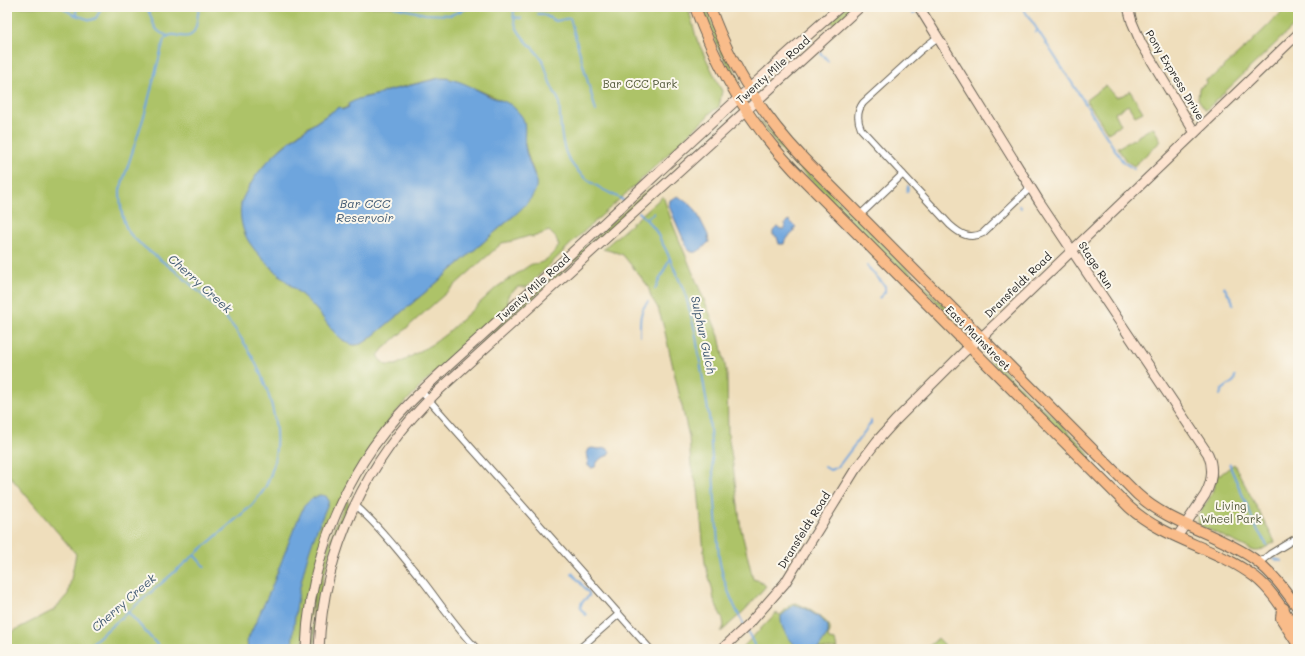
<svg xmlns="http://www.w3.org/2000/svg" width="1305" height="656" font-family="Mali,sans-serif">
	<rect width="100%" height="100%" fill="#fbf7ec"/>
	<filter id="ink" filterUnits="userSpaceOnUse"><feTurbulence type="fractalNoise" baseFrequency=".025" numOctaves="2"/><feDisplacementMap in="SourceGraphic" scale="8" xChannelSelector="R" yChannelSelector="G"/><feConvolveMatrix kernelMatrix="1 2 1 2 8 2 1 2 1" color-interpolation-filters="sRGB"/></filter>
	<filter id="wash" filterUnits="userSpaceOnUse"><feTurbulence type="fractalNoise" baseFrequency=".012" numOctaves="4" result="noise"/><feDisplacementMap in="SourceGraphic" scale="16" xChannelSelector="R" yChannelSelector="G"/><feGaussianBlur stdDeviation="0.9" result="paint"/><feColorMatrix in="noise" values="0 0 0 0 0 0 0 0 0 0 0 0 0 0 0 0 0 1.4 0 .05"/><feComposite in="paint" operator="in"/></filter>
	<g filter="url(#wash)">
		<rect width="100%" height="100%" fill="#efdebc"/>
		<!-- green -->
		<path fill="#adc368" stroke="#647042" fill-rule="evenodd" d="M7,7h681l9,33 25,51 -3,16 -8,5 -5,6 -75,71 -50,45 -54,53h-9l-10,8v11l-82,75 -35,36 -61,102 -28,130h-295v-12l8,-7 39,-20 14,-16 8,-40 -69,-81zM447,78c13,4 68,25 73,37 5,10 3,20 5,30 2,11 7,22 11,33l-19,35 -83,72 -66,55c-6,4 -13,7 -20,3 -15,-7 -22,-24 -33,-35 -24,-27 -75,-56 -73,-96 0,-3 -1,-7 0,-9 1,-6 5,-12 8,-17 20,-36 56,-58 90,-79l1,3c7,-3 11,-7 17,-10 8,-5 18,-3 25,-8l51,-13zM549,231l7,7 3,8c-4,5 -13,16 -20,17 -3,1 -6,0 -9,2l-33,22 -51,47 -12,9 -38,22h-10l-7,-6 -1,-3 5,-7 7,-6 112,-100 11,-2 16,-5 4,1z
			M701,7h4l34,73 -1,1 -2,-1 -17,-31z
			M846,7h9l-20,17 -4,-2 1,-3z
			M1287,7h11v15l-92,88 -8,-11 1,-11 8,-5 -1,-3 11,-6 1,-2 28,-25z
			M1106,85l10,12 7,-2 7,-4 13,21 -8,4 -7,-11 -13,8 6,12 -13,8 -22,-33z
			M757,116l34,41 43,38 124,125 8,11 -52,-51 -38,-34 -96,-97 -19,-26z
			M1153,127l8,14 -27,25 -8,-5 -9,-14h2l14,-8 1,1 4,-3v-1z
			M649,189h2l1,2 -178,162 18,-22z
			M663,196l10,29 46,111 8,39 1,59 5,31 8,64 12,50 7,2 6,5 -21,24 -24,22 3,-6 -1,-6 -9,-20 -2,-12 -7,-25 -7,-74 -7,-23 -2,-29 -25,-109 -6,-20 -7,-11 -3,-11 -25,-31 -5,-2 -15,-4z
			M986,353l46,46 20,16 35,36 3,7v3l-101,-101z
			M1234,464l41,78 -16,9h-5l-55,-26c-4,-12 7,-20 12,-30 3,-7 5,-15 6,-22l3,2z
			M347,500l2,4c-20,46 -34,95 -35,145h-2l2,-52 8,-34 15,-42z
			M796,603c7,2 29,16 33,22 2,4 1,8 -1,12l1,2 6,1 2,9h-96l35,-36 4,2 11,-11z
			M938,638l6,6 1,5h-19z"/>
		<!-- water -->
		<path fill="#6ea5dd" stroke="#45607c" d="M440,78c18,0 35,11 51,19 6,2 14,4 20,8 3,2 6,6 9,9 8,9 3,20 5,32 6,34 26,36 -8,67l-83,72 -66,55c-6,4 -13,7 -20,3 -16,-8 -23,-25 -35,-37 -19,-20 -50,-42 -64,-64 -7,-11 -10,-26 -8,-38 1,-6 5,-12 8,-17 19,-35 55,-56 87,-78l4,-2 2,3 7,-3 -1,-3 10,-5 22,-5 3,-2z
			M678,196l14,10 3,3 13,26 1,7c-7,6 -14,16 -22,6l-18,-42 1,-6z
			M789,220l7,7 -3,3 2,1 -10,9 -1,4h-5l-2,-7 -4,-2v-4l4,-4 4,2h3l1,-5z
			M592,448l7,1 7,-1 2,1 2,3 -3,4c-7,2 -9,4 -12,11l-3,1 -4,-2 -1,-13 2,-4z
			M320,495l6,1 3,5c-7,17 -15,34 -20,51 -10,33 -15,63 -17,97h-44l-1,-8 24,-52 22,-58 11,-25 9,-8z
			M794,605c8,0 29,14 34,21v8l-10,15h-18l-4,-3 -2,3h-2l2,-5c-7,-8 -14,-16 -13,-28z"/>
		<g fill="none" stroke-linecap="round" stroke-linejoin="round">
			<!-- stream -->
			<path stroke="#6ea5dd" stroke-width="2" d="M62,7l10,7 19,6 5,-2 6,-11
				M75,7l2,8
				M146,7c8,11 5,24 20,28
				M394,7l31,7 26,1 19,-8
				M514,7c-3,26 14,33 27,51 6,9 6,20 11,29 2,5 5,9 7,14 3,40 0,62 38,85 9,6 19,9 27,15
				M1022,7l15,22 -1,3
				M538,14h4l14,7 14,-3 26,93
				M913,14l2,-1
				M513,17l8,1
				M1037,29l86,133 11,7
				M821,53l1,2
				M824,56l4,5
				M907,192l1,-6
				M1019,206l2,2
				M639,212l15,16 12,22 19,43 10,38 14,85 10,142c4,24 13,45 25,67
				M646,219l8,-6
				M867,266l18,20v6l-6,6
				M1224,287l8,13 1,4
				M655,289l15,-31
				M640,336c0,-12 -1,-26 8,-34
				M1220,395l2,-5 12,-9 1,-5
				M1230,464l1,5 16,36
				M825,467l5,3 8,-3 33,-44v-2
				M1248,507l7,19 12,19
				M194,555l11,12
				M1274,559l8,2
				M572,573l17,20v3l-7,6 -2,6 6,7
				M128,612l33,37
				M747,630l9,19
				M85,649l165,-142c5,-6 11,-12 15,-19 27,-52 1,-115 -30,-159 -14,-19 -38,-39 -56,-55 -12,-10 -44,-31 -51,-43 -6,-11 -8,-28 -8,-41l25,-77 19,-74c9,-10 19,2 27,-4 8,-7 5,-20 9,-28"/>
		</g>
	</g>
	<g filter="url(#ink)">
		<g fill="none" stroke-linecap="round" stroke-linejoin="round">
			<!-- street casing -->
			<g stroke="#666054" stroke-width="8">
				<path id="street" d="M938,37l-17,13 -58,53c-6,8 -6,17 -2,26l89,96c10,9 20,15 33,8l48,-46
					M860,215l43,-41
					M421,391l229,258
					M355,505c25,22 46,49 67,75 18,23 34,48 55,69
					M1259,563l11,-9 28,-17
					M579,649l40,-35"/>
			</g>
			<!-- secondary casing -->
			<g stroke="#666054" stroke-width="11">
				<path id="secondary" d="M919,7l120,194 169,253c6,14 4,28 -3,41l-28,42
					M1128,7l4,15 9,21 54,90
					M306,649c2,-66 22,-131 57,-187 29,-46 66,-79 105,-114 28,-25 55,-51 83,-76 96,-88 190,-179 289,-265
					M319,649c4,-98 48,-191 119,-258l422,-384
					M722,649l27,-25 36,-41 70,-113 22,-29 18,-20 69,-69 22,-19 312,-299"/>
			</g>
			<!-- primary casing -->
			<g stroke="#666054" stroke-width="12">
				<path id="primary" d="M695,7c22,61 54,116 99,163l335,337c36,33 87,40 126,70 18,14 30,36 43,55
					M710,7c20,57 52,108 94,152l333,335c34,31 80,39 117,65 18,13 31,31 44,49"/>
			</g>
			<!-- highway casing -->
			<g stroke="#666054" stroke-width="14">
				<path id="highway" d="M1283,609l-1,9 16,25"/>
			</g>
			<!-- street -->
			<use href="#street" stroke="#fff" stroke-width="6"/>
			<!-- secondary -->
			<use href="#secondary" stroke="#fde4d0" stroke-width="9"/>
			<!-- primary -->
			<use href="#primary" stroke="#f9bc8a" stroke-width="10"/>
			<!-- highway -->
			<use href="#highway" stroke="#f9bc8a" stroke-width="12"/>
		</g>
	</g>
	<g text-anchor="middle" stroke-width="4" stroke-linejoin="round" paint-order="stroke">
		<!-- street labels -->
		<g font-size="11" fill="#1c1c1c" stroke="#fbf7ec">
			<text transform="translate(773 70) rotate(-42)" y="4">Twenty Mile Road</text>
			<text transform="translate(1175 75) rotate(59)" y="4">Pony Express Drive</text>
			<text transform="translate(1096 265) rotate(57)" y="4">Stage Run</text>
			<text transform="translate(1018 285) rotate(-44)" y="4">Dransfeldt Road</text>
			<text transform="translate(533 288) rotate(-42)" y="4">Twenty Mile Road</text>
			<text transform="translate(978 338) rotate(45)" y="4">East Mainstreet</text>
			<text transform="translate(804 530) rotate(-58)" y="4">Dransfeldt Road</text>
		</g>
		<!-- park labels -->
		<g font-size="11" fill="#4f5637" stroke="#fbf7ec">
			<text x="640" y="88">Bar CCC Park</text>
			<text x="1231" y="510">Living<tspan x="1231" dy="13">Wheel Park</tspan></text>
		</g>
		<!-- water labels -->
		<g font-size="12" font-style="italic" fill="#415a73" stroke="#fbf7ec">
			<text x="365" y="208">Bar CCC<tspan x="365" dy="14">Reservoir</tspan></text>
			<text transform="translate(200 284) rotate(42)" y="4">Cherry Creek</text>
			<text transform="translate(703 335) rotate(78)" y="4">Sulphur Gulch</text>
			<text transform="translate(124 603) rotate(-41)" y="4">Cherry Creek</text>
		</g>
	</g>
	<!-- margin -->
	<rect width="1305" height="656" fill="none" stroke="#fbf7ec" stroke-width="24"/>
</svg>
